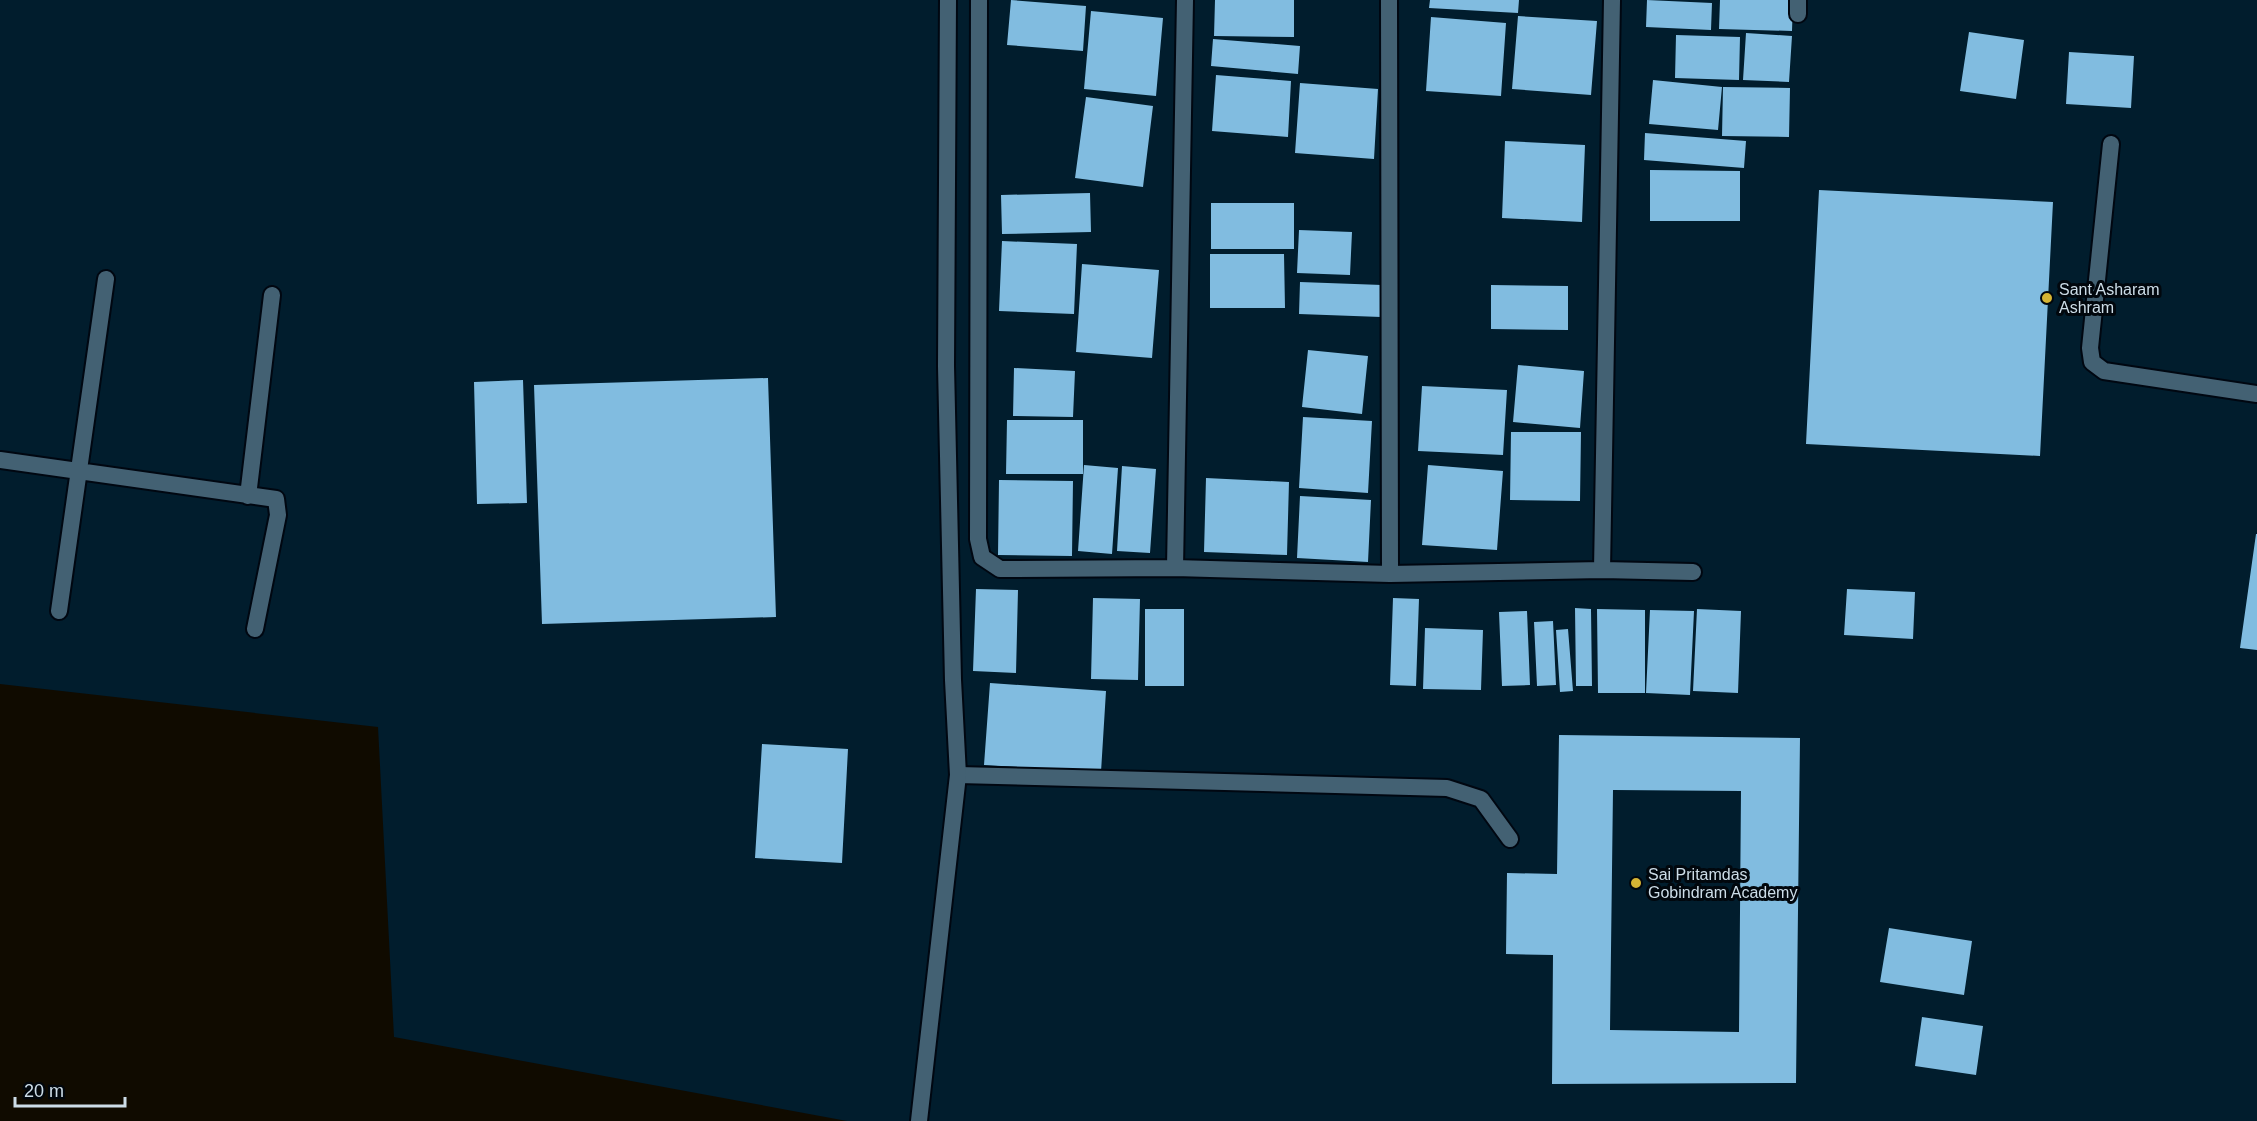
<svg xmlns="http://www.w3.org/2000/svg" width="2257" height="1121" font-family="Helvetica,sans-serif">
	<rect width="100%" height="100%" fill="#011d2d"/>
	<!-- water -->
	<path fill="#100b00" d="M0,684l378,43 16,310 453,84h-847z"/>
	<!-- building -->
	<path fill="#81bce0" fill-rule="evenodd" d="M1011,0l75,6 -3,45 -76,-6z
		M1215,0h79v37l-80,-1z
		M1430,0h89l-1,13 -89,-5z
		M1647,0l65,3 -1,27 -65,-3z
		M1720,0h73l-1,31 -73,-2z
		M1091,11l72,7 -7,78 -72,-7z
		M1518,16l79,5 -6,74 -79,-6z
		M1431,17l75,6 -5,73 -75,-5z
		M1969,32l55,8 -8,59 -56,-8z
		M1746,33l46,3 -3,46 -46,-2z
		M1676,35l64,2 -1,43 -64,-2z
		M1213,39l87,7 -2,28 -87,-8z
		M2069,52l65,4 -3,52 -65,-4z
		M1216,75l75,6 -3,56 -76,-6z
		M1653,80l69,7 -4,43 -69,-6z
		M1300,83l78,6 -4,70 -79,-6z
		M1723,87l67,1 -1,49 -67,-1z
		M1086,97l67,9 -10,81 -68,-9z
		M1645,133l101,8 -2,27 -100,-8z
		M1505,141l80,4 -3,77 -80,-4z
		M1650,170l90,1v50h-90z
		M1819,190l234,12 -13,254 -234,-12z
		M1090,193l1,39 -89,2 -1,-39z
		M1211,203h83v46h-83z
		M1299,230l53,2 -2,43 -53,-2z
		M1002,241l75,3 -3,70 -75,-3z
		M1210,254h74l1,54h-75z
		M1082,264l77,6 -7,88 -76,-6z
		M1300,282l82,3 -1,32 -82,-3z
		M1491,285l77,1v44l-77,-1z
		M1308,350l60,6 -6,58 -60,-7z
		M1518,365l66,6 -4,57 -67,-6z
		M1014,368l61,3 -2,46 -60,-1z
		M768,378l8,239 -234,7 -8,-239z
		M523,380l4,123 -50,1 -3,-122z
		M1422,386l85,4 -4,65 -85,-4z
		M1303,417l69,4 -4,72 -69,-5z
		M1007,420h76v54h-77z
		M1511,432h70l-1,69 -70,-1z
		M1084,465l34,3 -6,86 -34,-3z
		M1428,465l75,6 -6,79 -75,-5z
		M1122,466l34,3 -6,84 -33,-2z
		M1206,478l83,4 -2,73 -83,-3z
		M999,480l74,1 -1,75 -74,-1z
		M1300,496l71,4 -3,62 -71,-4z
		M2256,534h1v116l-17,-2z
		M976,589l42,1 -2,83 -43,-2z
		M1847,589l68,3 -2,47 -69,-4z
		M1093,598l47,1 -2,81 -47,-1z
		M1393,598l26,1 -3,87 -26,-1z
		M1575,608l16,1 1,77h-16z
		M1145,609h39v77h-39z
		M1597,609l48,1v83h-47z
		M1697,609l44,2 -3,82 -45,-2z
		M1650,610l44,1 -4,84 -44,-2z
		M1527,611l3,74 -28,1 -3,-74z
		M1553,621l3,64 -19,1 -3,-64z
		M1425,628l58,2 -2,60 -58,-1z
		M1568,629l5,62 -13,1 -4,-62z
		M990,683l116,8 -5,81 -117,-7z
		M1559,735l241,3 -4,345 -244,1 1,-129 -47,-1 1,-81 50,1zM1613,790l128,1 -2,241 -129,-2z
		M762,744l86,5 -6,114 -87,-5z
		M1889,928l83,13 -8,54 -84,-13z
		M1922,1017l61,9 -7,49 -61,-9z"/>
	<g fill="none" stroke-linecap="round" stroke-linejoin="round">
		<!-- service casing -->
		<g stroke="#000711" stroke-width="20">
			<path id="service" d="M2111,144l-21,204 2,14 12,9 153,23
				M958,775l489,13 34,11 29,40"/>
		</g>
		<!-- minor casing -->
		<g stroke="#000711" stroke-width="20">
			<path id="minor" d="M979,0l-1,539 4,18 18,12 175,-1 215,6 212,-4 91,2
				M1389,0l1,574
				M1798,14v-14
				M0,460l276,39 2,16 -23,114
				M248,496l24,-201
				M1175,568l10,-568
				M1602,570l10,-570
				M59,611l47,-332
				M919,1121l39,-346 -5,-95 -7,-314 2,-366"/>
		</g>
		<!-- service -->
		<use href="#service" stroke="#436173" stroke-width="16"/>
		<!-- minor -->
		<use href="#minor" stroke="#436173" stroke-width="16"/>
	</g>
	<!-- markers -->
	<g fill="#d6b534" stroke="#01070d" stroke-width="2">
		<circle cx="2047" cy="298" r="6"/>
		<circle cx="1636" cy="883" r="6"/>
	</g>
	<g text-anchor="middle" stroke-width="6" stroke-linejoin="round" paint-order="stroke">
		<!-- poi labels -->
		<g font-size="16" fill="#cddde8" stroke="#01070d" text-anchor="start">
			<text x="2059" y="295">Sant Asharam<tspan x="2059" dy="18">Ashram</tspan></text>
			<text x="1648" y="880">Sai Pritamdas<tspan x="1648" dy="18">Gobindram Academy</tspan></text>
		</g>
	</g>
	<!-- scale -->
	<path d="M15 1097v9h110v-9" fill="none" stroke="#cddde8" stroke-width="3"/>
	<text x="24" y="1097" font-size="18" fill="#cddde8" stroke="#01070d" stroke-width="4.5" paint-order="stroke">20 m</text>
</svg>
